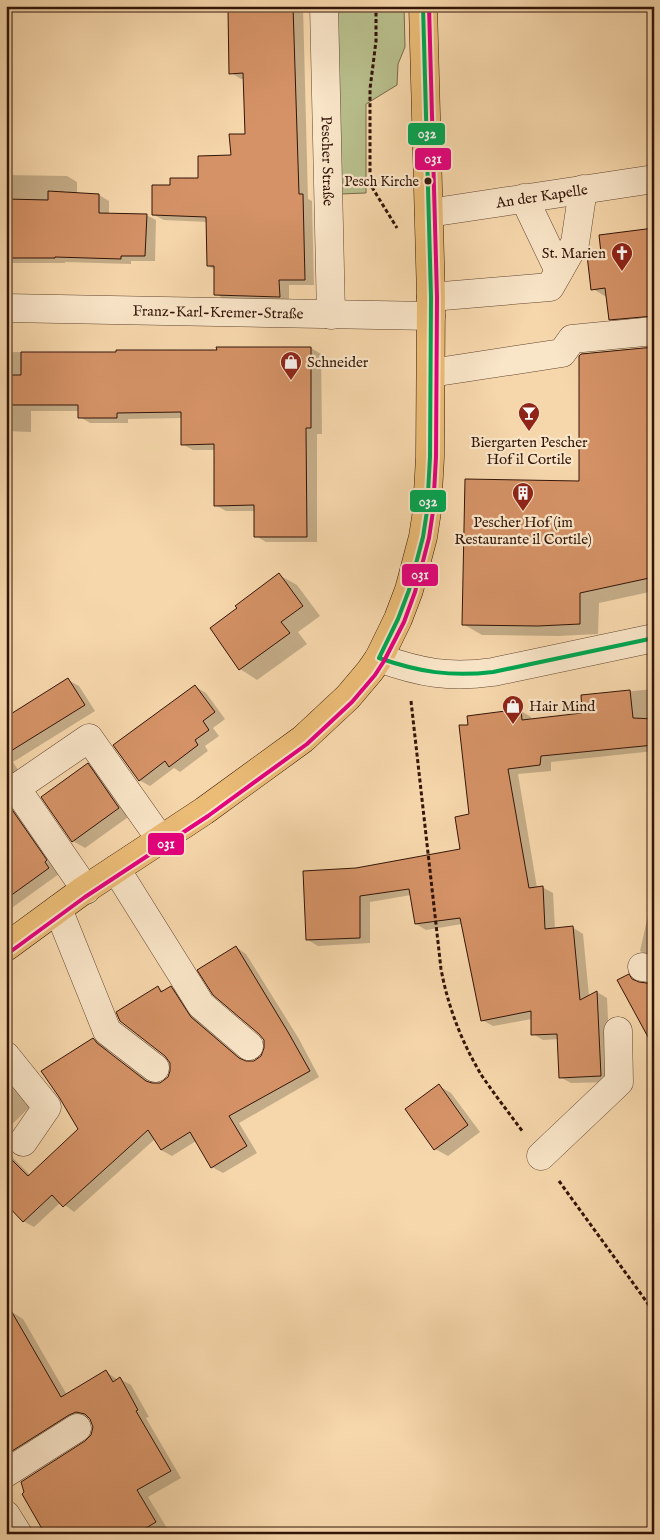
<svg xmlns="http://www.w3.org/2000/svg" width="660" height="1540" font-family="'IM FELL English',serif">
	<rect width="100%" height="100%" fill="#f6d7ab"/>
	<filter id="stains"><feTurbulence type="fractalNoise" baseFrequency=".004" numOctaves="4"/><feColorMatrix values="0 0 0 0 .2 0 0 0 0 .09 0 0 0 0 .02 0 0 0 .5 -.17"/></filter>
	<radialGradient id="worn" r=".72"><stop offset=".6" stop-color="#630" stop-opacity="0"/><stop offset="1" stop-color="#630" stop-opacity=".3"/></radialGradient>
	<!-- green -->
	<path fill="#b8bf8c" stroke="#766a4a" d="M337,6h67l1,41 -7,17 -1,21 -31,19v89l-26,1z"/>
	<!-- shadow -->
	<path fill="#0003" d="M242,6h61l5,193 4,2 2,84h-25v17l-63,-2 -10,-6 -1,-24 -7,-4v-44l-44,-2 -10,-5 17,-29 28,-6 33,-24 14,-21 -1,-56h-4l-10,-6z
		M6,175l61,1 10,6v12l22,1 10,6v13l37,1 10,5 -1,41h-24v3l-66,-2v1h-59z
		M654,230v97l-25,3 -19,-11 -2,-21 -15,-9 10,-35z
		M311,348l10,6 1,80h-5v108h-51l-10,-6v-25h-30l-11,-6v-55h-22l-11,-6v-26l-54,1v4h-38l-10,-6v-6h-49v21l-25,-1v-79l111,1z
		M654,348v243l-55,12 -1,31 -40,2 -76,-1 -19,-11 117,-141z
		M279,575l18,10 23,31 -22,16 9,12 -50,36 -17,-11z
		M68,680l11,6 16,25 -82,51 10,16 36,96 -53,38v-192z
		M196,687l10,6 19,26 -12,9 6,8 -14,10 3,5 -28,21 -6,-4 -24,18 -11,-6z
		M654,689v62l-103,11v9l-33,3 19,114 5,-1 11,6 2,36 17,-2 11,7 6,62 8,-4 10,6 4,84 -40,1 -11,-6 -1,-38 -16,1 -10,-6 -1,-15 -39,7 -11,-6 -20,-96 -36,6 -10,-6 -5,-29 -41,7v41l-52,3 -10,-6 48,-70 106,-20 9,-35 -1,-89 51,-15 10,6v3l53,-6 -2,-18z
		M88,765l12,7 31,43 -46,33 -12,-7z
		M654,830v24l-3,-2z
		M654,889v69l-14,-7z
		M236,947l10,7 53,85 20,38 -80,46 18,30 -34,20 -11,-6 -16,-26 -24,15 -11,-6 -6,-11 -81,73 -13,-10 -27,25 -11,-6 -17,-19v-51l24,24 50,-46 13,-90 11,6 4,6 44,33h9l8,-6 3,-7 -14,-83 6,3 7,-4 10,7 21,30 44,39 9,-1 7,-5 3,-7v-10z
		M6,1076l25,30 -25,24z
		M439,1086l12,7 29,39 -32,24 -13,-7z
		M12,1312l11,7 44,76 39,-23 12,8 2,-1 11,6 18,32 -3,1 35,60 -33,19 19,31 -10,6h-110l40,-92 5,-7 2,-8 -3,-8 -3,-1 -7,2 -57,36 -11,-6z"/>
	<!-- building -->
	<path fill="#d49266" stroke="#331508" d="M245,6h48l6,188h4l2,86h-26l1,17 -66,-2v-29h-7l-1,-49 -54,-2v-30h18v-7h28v-22l33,-1 -2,-21h16l-2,-61 -14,1 -1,-64 14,-1v-2z
		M48,191l51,3v19l48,1 -2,42h-24v3l-66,-2v1h-49v-59l42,1z
		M654,228v88l-45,4 -4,-32 -14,2 -4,-35 14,-2 -2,-18z
		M216,347h95v81h-5l1,109h-53v-32l-40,1v-62l-33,1v-33l-64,1v5h-39v-13h-72v-30h15v-23h95v-2h101z
		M654,347v230l-74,16v31l-42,2 -76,-1 3,-146 114,2v-125l2,-2z
		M279,573l24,33 -22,16 9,11 -51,37 -29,-42 27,-20 -2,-2z
		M68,678l17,27 -79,49v-37z
		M195,685l20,27 -12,9 6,9 -14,10 3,5 -29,22 -4,-6 -26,20 -26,-36z
		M630,690l3,28 21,1v26l-113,11 -1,9 -32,4 21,119 14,-2 2,43 28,-3 7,74 17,-9 4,85 -42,2 -2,-44 -26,1v-24l-50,10 -21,-103 -45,6 -6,-35 -49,7v42l-54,2 -3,-69 53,-3 104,-19 -5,-32 14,-3 -10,-89h9l-1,-9 54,-7 1,11 60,-7 -1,-18z
		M88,763l31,45 -47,34 -31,-45z
		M6,801l41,59 -2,2 4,6 -43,31z
		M236,946l52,86 22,39 -81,45 18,30 -36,22 -21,-36 -29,18 -13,-20 -85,77 -11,-12 -29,27 -17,-18v-50l22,22 50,-47 -19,-32 -18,-26 52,-33 4,5 49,38 6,2h8l8,-6 2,-6v-8l-5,-7 -45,-35 -4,-9 42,-26 3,6 10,-6 20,31 48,41 7,3h8l7,-5 3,-8v-8l-5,-6 -46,-39 -16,-25z
		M629,974l3,5 7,3 15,2v64l-37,-68z
		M439,1084l29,41 -34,25 -29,-41z
		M6,1302l55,95 45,-27 7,12 7,-5 18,33 -2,1 35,60 -34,19 19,32 -20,12h-91l-23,-40 2,-2 -3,-10 64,-41 6,-6 2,-8 -3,-8 -5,-5 -9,-2 -7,3 -57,36 -6,-10z"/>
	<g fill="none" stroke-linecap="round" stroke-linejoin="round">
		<!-- minor casing -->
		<g stroke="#644631" stroke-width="29">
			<g id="minor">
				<path id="s1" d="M324,6l7,309"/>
				<path d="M524,198l35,73"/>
				<path id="s2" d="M429,213l225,-34"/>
				<path d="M431,297l119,-10 25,-44 8,-54"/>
				<path id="s3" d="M6,308l425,8"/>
				<path d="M431,373l131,-20 10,-14 82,-8"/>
				<path d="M379,658c42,15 70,20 114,14l161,-34"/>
				<path d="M116,869l85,136 48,41"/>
				<path d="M86,890l-70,-102 73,-50 72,102"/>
				<path d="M58,909l49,122 48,37"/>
				<path d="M642,967l12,2"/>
				<path d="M6,1056l41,51 -24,35"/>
				<path d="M541,1156l78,-74 -1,-51"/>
				<path d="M6,1473l71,-45"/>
				<path d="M6,1515l12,19"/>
			</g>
		</g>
		<!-- major casing -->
		<g stroke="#331508" stroke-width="29">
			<path id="major" d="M6,947l75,-55 123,-81 99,-72 45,-42 22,-26 9,-13 19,-39 11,-29 14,-53 4,-26 3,-54 1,-160 -8,-291"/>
		</g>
		<!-- path -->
		<path stroke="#331508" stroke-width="3" stroke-dasharray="4 2.5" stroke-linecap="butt" d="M376,6v35l-6,48v95l27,44
			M411,701l30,268c7,38 21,74 41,107 13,19 27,37 41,56
			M559,1181l95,131"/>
		<!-- minor -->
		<use href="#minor" stroke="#f9e5c8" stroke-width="28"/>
		<!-- major -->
		<use href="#major" stroke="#ebbc76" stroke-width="28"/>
		<!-- bus-1 casing -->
		<g stroke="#f9e5c8" stroke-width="8">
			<path id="bus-1" d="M379,658l19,-39 11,-29 14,-53 4,-26 3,-54 1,-160 -8,-291
				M379,658c40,14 72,19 114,14l161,-34"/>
		</g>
		<!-- bus-2 casing -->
		<g stroke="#f9e5c8" stroke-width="8">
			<path id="bus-2" d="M10,952l75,-55 123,-81 99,-72 45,-42 23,-27 9,-14 20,-39 11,-30 14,-54 4,-27 3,-54 1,-160 -8,-291"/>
		</g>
		<!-- bus-1 -->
		<use href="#bus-1" stroke="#00a651" stroke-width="4"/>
		<!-- bus-2 -->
		<use href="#bus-2" stroke="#e5007d" stroke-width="4"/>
	</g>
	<!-- icons -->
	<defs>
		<g id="church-pin" transform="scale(1.125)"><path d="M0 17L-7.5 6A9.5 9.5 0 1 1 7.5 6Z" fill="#8f2418" stroke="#f9e5c8"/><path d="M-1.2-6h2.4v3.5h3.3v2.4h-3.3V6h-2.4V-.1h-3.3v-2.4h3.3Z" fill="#fff"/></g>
		<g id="shop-pin" transform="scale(1.125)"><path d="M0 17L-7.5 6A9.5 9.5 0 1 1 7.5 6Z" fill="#8f2418" stroke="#f9e5c8"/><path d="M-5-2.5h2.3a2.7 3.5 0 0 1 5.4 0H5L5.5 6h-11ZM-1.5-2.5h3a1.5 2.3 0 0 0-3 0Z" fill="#fff"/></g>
		<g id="bar-pin" transform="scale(1.125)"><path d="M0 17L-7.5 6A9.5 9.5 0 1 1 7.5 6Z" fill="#8f2418" stroke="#f9e5c8"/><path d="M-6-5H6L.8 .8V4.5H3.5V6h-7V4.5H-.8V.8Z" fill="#fff"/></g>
		<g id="building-pin" transform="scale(1.125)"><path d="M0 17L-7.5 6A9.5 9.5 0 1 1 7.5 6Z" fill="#8f2418" stroke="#f9e5c8"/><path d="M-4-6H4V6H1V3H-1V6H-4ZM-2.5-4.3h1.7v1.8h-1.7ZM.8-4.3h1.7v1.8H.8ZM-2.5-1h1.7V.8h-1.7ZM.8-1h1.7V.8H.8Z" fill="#fff"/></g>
	</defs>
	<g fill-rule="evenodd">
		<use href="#church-pin" x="622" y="253"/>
		<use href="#shop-pin" x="291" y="362"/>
		<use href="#bar-pin" x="529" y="413"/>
		<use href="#building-pin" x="523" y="493"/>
		<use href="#shop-pin" x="513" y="706"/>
	</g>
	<!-- markers -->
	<circle fill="#331508" stroke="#f9e5c8" stroke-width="2" cx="428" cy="181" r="4.5"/>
	<g text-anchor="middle" stroke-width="4.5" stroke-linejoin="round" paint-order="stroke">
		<!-- bus labels -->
		<g font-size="14" fill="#331508" stroke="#f9e5c8" text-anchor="end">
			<text x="419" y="186">Pesch Kirche</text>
		</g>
		<!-- street labels -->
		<g font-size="15" fill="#331508" stroke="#f9e5c8">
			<text dy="5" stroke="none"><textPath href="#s1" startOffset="155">Pescher Straße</textPath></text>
			<text dy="5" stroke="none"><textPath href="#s2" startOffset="114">An der Kapelle</textPath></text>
			<text dy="5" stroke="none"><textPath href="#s3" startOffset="212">Franz-Karl-Kremer-Straße</textPath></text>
		</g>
		<!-- poi labels -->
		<g font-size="15" fill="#331508" stroke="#f9e5c8" text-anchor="start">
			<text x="606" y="258" text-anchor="end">St. Marien</text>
			<text x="307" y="367">Schneider</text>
			<text x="529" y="447" text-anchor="middle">Biergarten Pescher<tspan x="529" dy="17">Hof il Cortile</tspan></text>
			<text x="523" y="527" text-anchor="middle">Pescher Hof (im<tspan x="523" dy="17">Restaurante il Cortile)</tspan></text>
			<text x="529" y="711">Hair Mind</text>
		</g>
	</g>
	<g stroke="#f9e5c8" stroke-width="2">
		<rect x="407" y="122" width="39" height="24" rx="5" fill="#00a651"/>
		<rect x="414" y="147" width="38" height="24" rx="5" fill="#e5007d"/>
		<rect x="409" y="489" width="38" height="24" rx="5" fill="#00a651"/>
		<rect x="401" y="563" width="38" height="24" rx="5" fill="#e5007d"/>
		<rect x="147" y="832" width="38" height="24" rx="5" fill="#e5007d"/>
	</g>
	<g font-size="14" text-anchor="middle" font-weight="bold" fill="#fff">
		<text x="427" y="138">032</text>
		<text x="433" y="163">031</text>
		<text x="428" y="506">032</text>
		<text x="420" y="579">031</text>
		<text x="166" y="848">031</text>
	</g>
	<!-- margin -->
	<rect width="660" height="1540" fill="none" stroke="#f6d7ab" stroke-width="25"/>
	<rect x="8" y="8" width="645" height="1525" fill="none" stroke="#331508" stroke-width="2.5"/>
	<rect x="12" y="12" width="635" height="1515" fill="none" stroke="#331508"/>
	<rect width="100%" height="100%" filter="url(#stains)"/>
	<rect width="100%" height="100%" fill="url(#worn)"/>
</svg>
